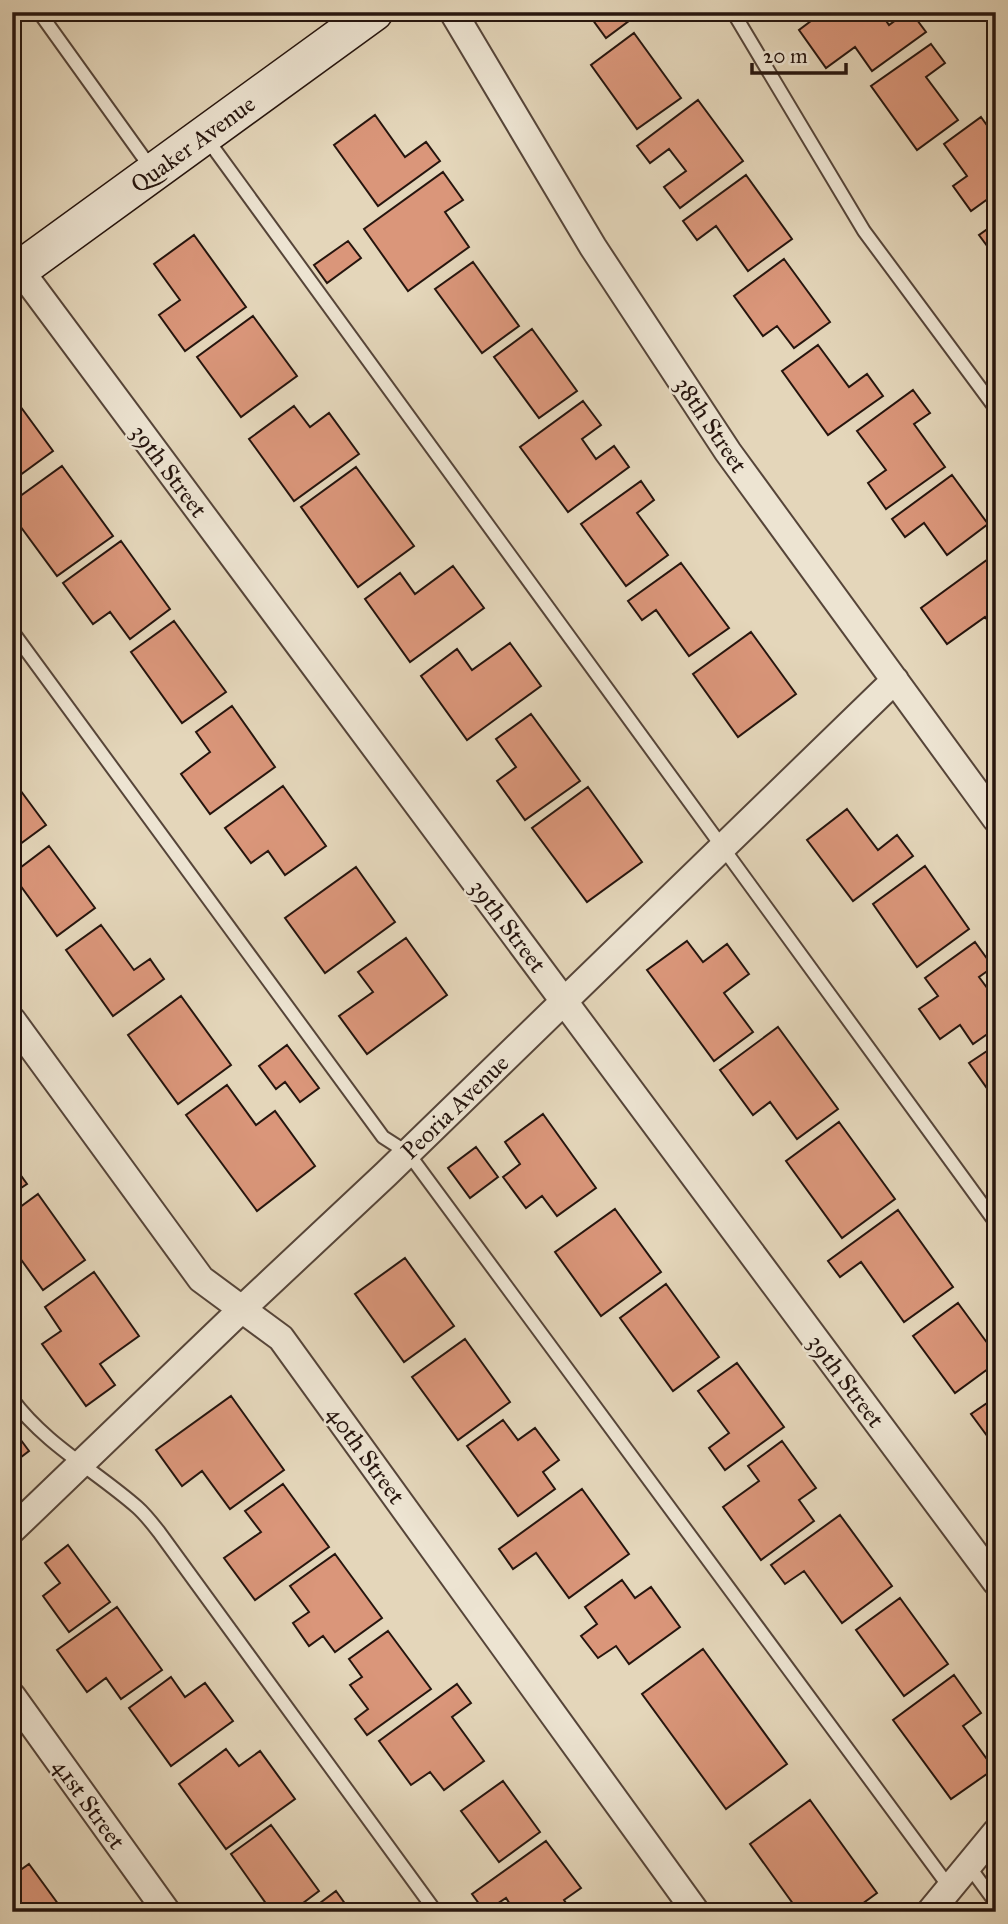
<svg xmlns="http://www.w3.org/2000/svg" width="1008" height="1924" font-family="'IM FELL Great Primer',serif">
	<rect width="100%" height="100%" fill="#e4d6ba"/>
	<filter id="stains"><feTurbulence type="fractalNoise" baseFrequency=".00286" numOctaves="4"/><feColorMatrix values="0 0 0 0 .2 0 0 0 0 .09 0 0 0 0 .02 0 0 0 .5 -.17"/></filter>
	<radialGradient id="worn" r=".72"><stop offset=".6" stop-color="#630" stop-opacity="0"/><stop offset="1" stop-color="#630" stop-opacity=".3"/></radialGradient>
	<!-- building -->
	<path fill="#da967a" stroke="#26150e" stroke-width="2" d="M587,12h54l-35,26z
		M823,12h57l9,13 18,-13h4l15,20 -54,39 -17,-24 -29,21 -27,-38z
		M634,33l47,65 -44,31 -46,-64z
		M931,44l14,19 -19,14 32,43 -41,30 -46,-64z
		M698,100l45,61 -63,47 -16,-21 22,-16 -17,-22 -19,14 -13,-17z
		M375,115l30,42 21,-15 14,19 -62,45 -44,-61z
		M981,117l15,21v55l-25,18 -18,-25 14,-10 -23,-32z
		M443,172l20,28 -18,12 24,35 -61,44 -44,-62z
		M746,175l46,64 -44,32 -32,-45 -19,14 -14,-19z
		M996,223v35l-17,-23z
		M194,235l52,72 -61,44 -26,-36 21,-15 -26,-36z
		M348,241l13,17 -34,25 -13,-18z
		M784,259l46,63 -36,26 -17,-22 -14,10 -29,-40z
		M473,262l46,64 -37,27 -47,-64z
		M253,316l44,60 -56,41 -44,-60z
		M532,329l45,62 -38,27 -45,-61z
		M818,345l31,42 18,-13 16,22 -55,39 -46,-64z
		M913,390l17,23 -16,11 31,43 -59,42 -18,-26 18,-13 -29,-39z
		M12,395l41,56 -41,30z
		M583,401l18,24 -19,14 14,20 18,-13 15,21 -61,45 -48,-65z
		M294,406l16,21 19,-14 30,41 -65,47 -45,-62z
		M62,466l51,70 -56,40 -45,-61v-13z
		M356,467l58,79 -56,41 -57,-80z
		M952,475l36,49 -41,31 -23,-32 -19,14 -13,-18z
		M641,481l13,19 -17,13 31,42 -42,31 -45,-62z
		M121,541l49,68 -40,30 -20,-27 -17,12 -30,-41z
		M995,554l1,78 -11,-15 -38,27 -26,-36z
		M681,563l48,65 -40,28 -33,-46 -14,10 -14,-19z
		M453,566l31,42 -74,54 -45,-63 35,-26 15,21z
		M174,621l52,71 -44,31 -51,-71z
		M751,632l45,62 -58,43 -45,-63z
		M510,643l31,43 -74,54 -46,-64 36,-27 15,21z
		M232,706l43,61 -65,47 -29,-40 29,-22 -14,-20z
		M531,714l49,67 -55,39 -28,-39 19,-14 -20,-28z
		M12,779l34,46 -34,25z
		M283,786l43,60 -41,29 -17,-24 -17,12 -26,-35z
		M588,787l54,75 -55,40 -55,-74z
		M847,809l31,41 19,-15 16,21 -60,45 -46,-61z
		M49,846l46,62 -38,28 -45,-62z
		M925,866l44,63 -52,38 -44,-63z
		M356,867l39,55 -70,51 -40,-55z
		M101,925l33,45 16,-11 14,20 -51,37 -47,-66z
		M406,938l41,57 -80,59 -28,-38 34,-24 -15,-20z
		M687,941l16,21 24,-18 22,30 -25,19 29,39 -39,29 -67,-91z
		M975,942l18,25 -14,10 17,23v28l-23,16 -13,-19 -20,14 -21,-30 19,-13 -13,-18z
		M181,996l50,69 -53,39 -50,-69z
		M778,1027l60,82 -41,30 -27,-37 -17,13 -33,-45z
		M287,1045l32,43 -19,14 -15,-20 -9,7 -17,-23z
		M996,1045v56l-27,-38z
		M227,1085l29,40 19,-14 40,55 -58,45 -71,-96z
		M543,1114l53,74 -39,28 -15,-20 -16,12 -23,-31 17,-13 -15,-22z
		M839,1122l56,77 -53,39 -56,-77z
		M476,1147l22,30 -28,21 -22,-30z
		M12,1163l15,21 -15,10z
		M38,1194l47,66 -42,30 -31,-43v-34z
		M615,1209l46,63 -60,44 -46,-64z
		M898,1210l55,77 -49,35 -43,-60 -21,15 -12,-16z
		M405,1258l49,68 -50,36 -49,-68z
		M94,1272l45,64 -39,28 15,21 -29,21 -44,-62 19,-13 -16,-24z
		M666,1284l53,73 -46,34 -53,-73z
		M958,1303l38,52v8l-41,30 -42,-57z
		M465,1339l45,63 -52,38 -46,-63z
		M737,1363l47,64 -59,43 -16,-22 20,-15 -31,-42z
		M231,1396l53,74 -54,39 -28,-38 -20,15 -26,-36z
		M996,1397v51l-25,-34z
		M503,1420l15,20 17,-12 24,32 -16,12 12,17 -37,27 -51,-70z
		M12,1428l17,23 -17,13z
		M782,1441l34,47 -17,12 15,21 -53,39 -38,-53 36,-26 -11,-15z
		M283,1484l46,63 -74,53 -31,-42 37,-26 -16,-21z
		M582,1489l47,65 -60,44 -33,-45 -23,16 -14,-20z
		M840,1515l52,71 -50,37 -38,-52 -19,13 -14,-19z
		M68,1545l42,57 -41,30 -26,-36 17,-13 -15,-20z
		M335,1554l47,64 -47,34 -12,-16 -14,10 -16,-23 16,-11 -19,-26z
		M622,1580l13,18 16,-11 29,40 -51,37 -13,-18 -18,12 -17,-22 16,-12 -12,-17z
		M900,1598l48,66 -44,32 -48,-66z
		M117,1607l45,63 -41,29 -15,-21 -19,14 -30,-42z
		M388,1631l43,58 -64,46 -12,-16 13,-10 -18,-24 12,-8 -13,-18z
		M703,1649l84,115 -61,45 -84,-115z
		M954,1675l27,38 -18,13 31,43 -43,30 -58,-79z
		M171,1677l14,20 20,-14 28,38 -62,45 -42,-58z
		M457,1684l14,19 -19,14 32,44 -40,29 -14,-18 -19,13 -32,-44z
		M226,1749l13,17 21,-15 35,48 -69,50 -47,-65z
		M503,1781l37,51 -41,30 -38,-51z
		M810,1800l67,93 -26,19h-52l-49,-68z
		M271,1825l48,66 -28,21h-19l-41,-58z
		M546,1841l35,47 -17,12 8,12h-57l-9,-14 -21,14 -13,-18z
		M29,1864l35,48h-52v-36z
		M336,1891l15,21h-43z"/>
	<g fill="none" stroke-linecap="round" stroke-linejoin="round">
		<!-- lane casing -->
		<g stroke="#564539" stroke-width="16">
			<path id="lane" d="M39,12l112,156
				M733,12l131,219 132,178
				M207,139l789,1084
				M12,631l371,506 25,16 542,735
				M12,1399c33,45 84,72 125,108 8,7 15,16 22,25l277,380
				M968,1865l28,38"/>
		</g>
		<!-- street casing -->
		<g stroke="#564539" stroke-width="30">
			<path id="street" d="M453,12l140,235 135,205 268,367
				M20,270l976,1312
				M12,1020l189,259 80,59 415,574
				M12,1530l231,-222 143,-134 509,-494
				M12,1696l155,216
				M930,1912l66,-80"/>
		</g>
		<!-- secondary casing -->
		<g stroke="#26150e" stroke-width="40">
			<path id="secondary" d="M12,275l362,-263"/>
		</g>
		<!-- lane -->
		<use href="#lane" stroke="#ede4d2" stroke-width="12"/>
		<!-- street -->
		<use href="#street" stroke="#ede4d2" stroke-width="26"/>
		<!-- secondary -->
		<use href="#secondary" stroke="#ede4d2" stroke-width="37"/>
	</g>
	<g text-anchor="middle" stroke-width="5" stroke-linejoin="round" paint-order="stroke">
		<!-- street labels -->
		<g font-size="24" fill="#26150e" stroke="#ede4d2">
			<text transform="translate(193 144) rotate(-36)" y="8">Quaker Avenue</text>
			<text transform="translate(711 425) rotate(56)" y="8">38th Street</text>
			<text transform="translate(169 471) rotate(53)" y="8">39th Street</text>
			<text transform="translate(508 926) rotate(53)" y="8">39th Street</text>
			<text transform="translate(455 1107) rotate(-44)" y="8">Peoria Avenue</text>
			<text transform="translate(846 1381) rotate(53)" y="8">39th Street</text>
			<text transform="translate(366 1455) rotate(54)" y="8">40th Street</text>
			<text transform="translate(89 1804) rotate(54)" y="8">41st Street</text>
		</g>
	</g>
	<!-- margin -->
	<rect width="1008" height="1924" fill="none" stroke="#e4d6ba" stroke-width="42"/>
	<rect x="14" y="14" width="980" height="1896" fill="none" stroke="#26150e" stroke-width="3.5"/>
	<rect x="21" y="21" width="966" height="1882" fill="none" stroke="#26150e" stroke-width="2"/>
	<!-- scale -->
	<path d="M752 63v10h94v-10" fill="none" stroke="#26150e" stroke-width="3.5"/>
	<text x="763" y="63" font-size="21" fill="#26150e" stroke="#ede4d2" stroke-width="5" paint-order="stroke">20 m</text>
	<rect width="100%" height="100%" filter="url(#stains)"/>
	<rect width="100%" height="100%" fill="url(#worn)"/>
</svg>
